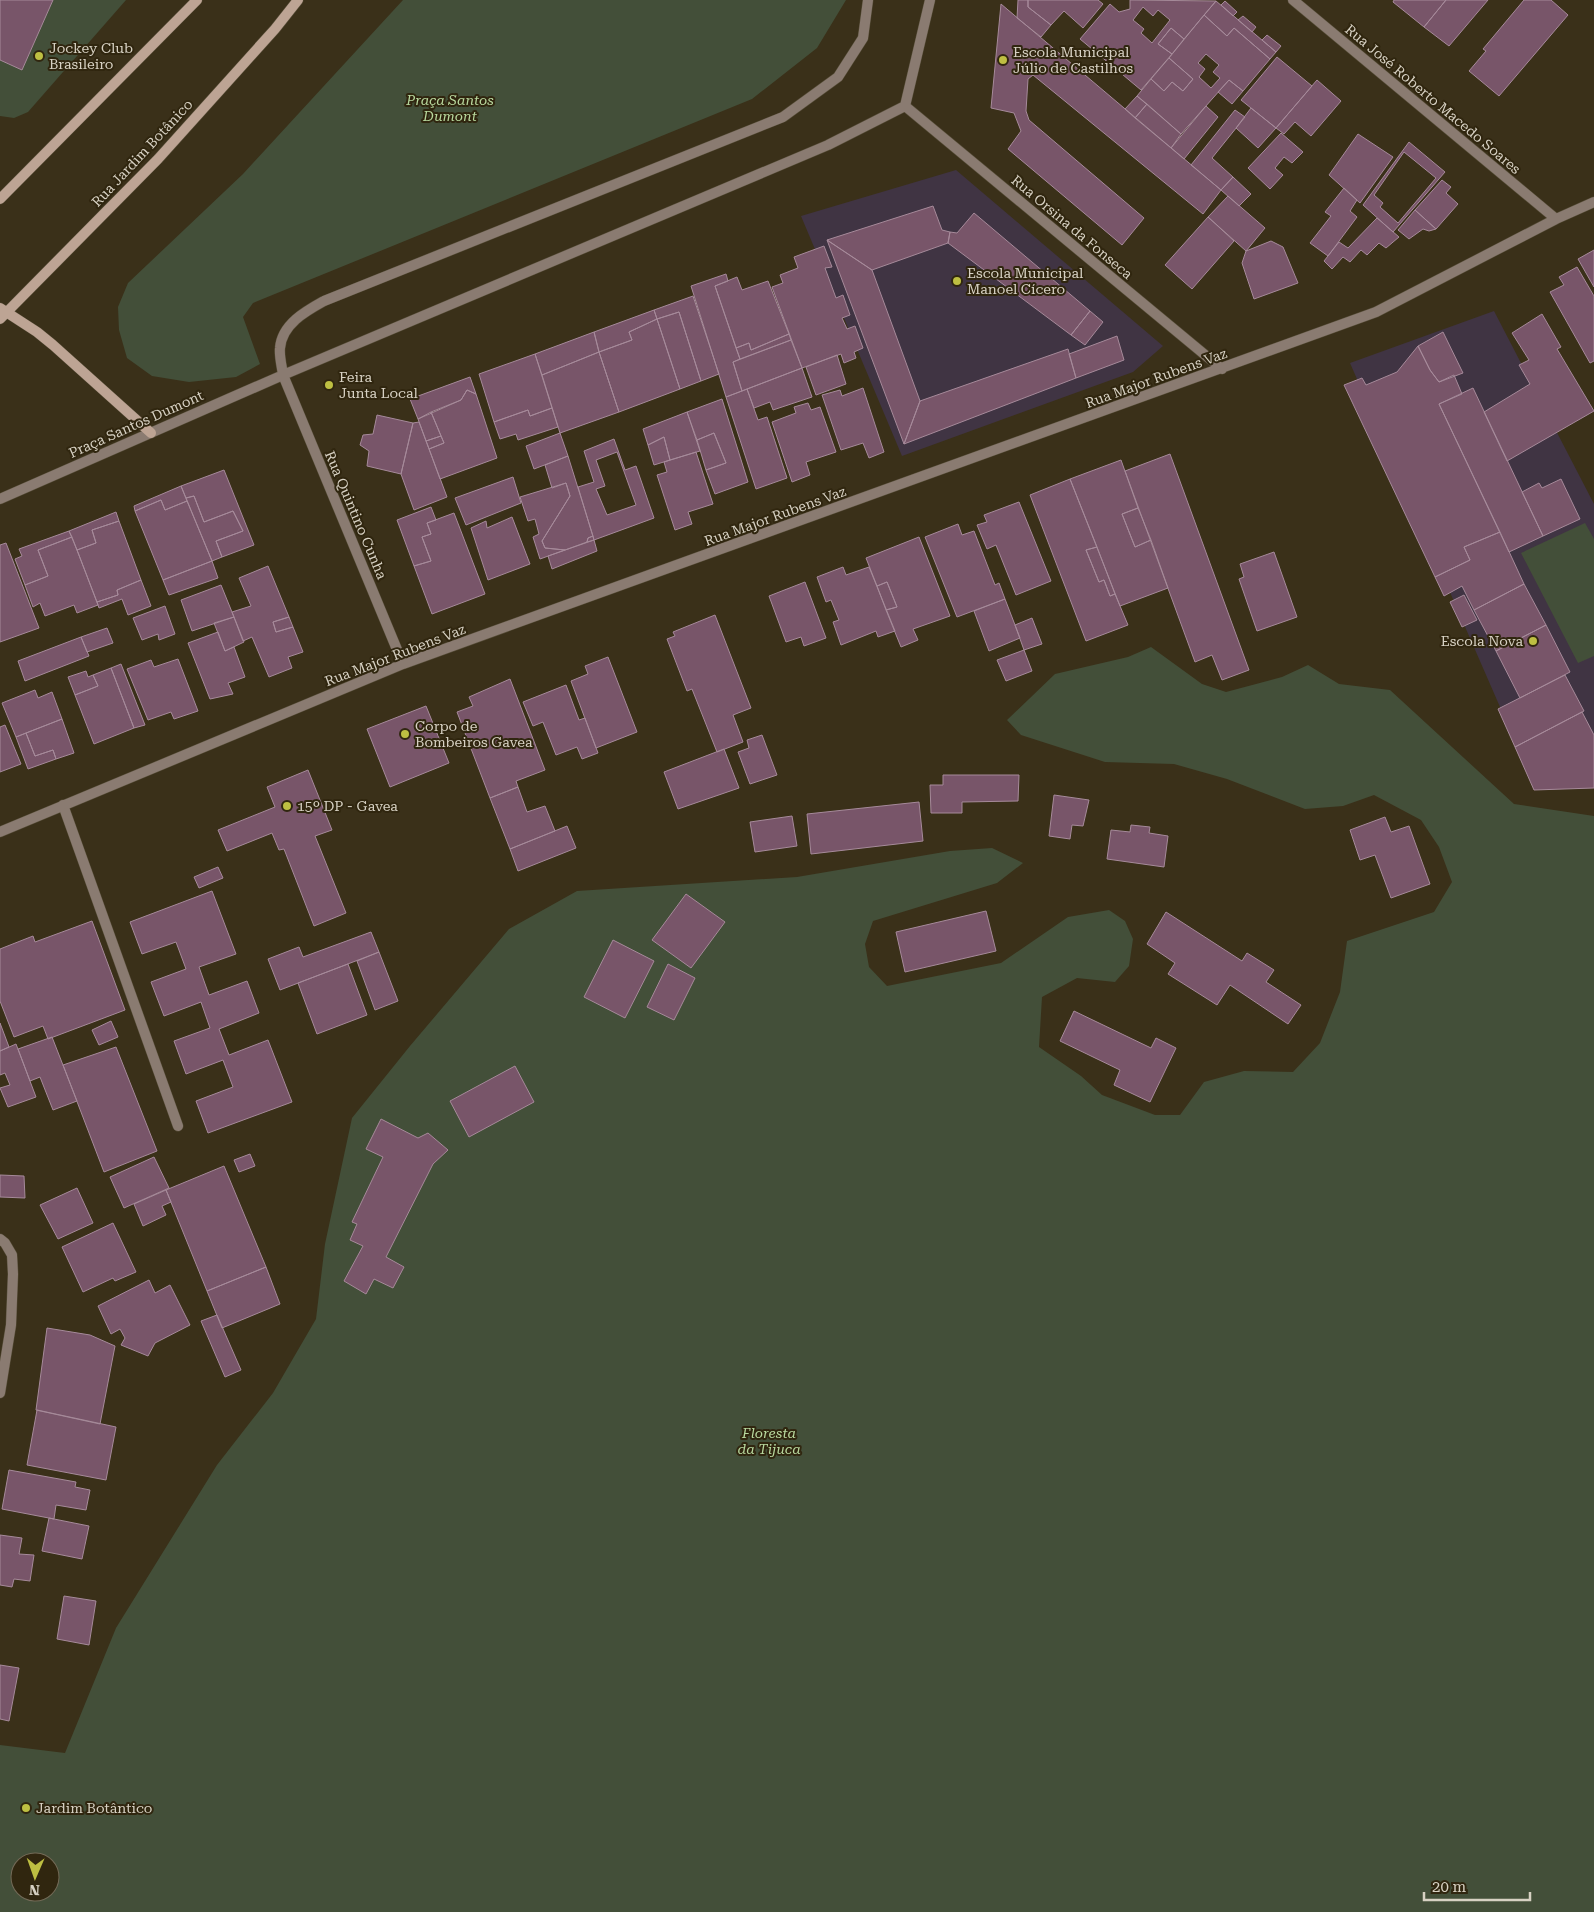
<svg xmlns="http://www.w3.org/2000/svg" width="1594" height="1912" font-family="'Roboto Serif',serif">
	<rect width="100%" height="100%" fill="#3a3019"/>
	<!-- education -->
	<path fill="#403443" d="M956,170l207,176 -30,26 -231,84 -101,-240z
		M1494,311l100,193v275l-63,-1 -181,-415z"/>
	<!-- green -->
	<path fill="#434f39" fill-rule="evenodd" d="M0,0h126l-98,112 -14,6 -14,-2z
		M403,0h443l-29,48 -65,51 -499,204 -10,14 17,47 -24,13 -47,5 -37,-6 -25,-18 -8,-28 -1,-23 10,-24 115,-109z
		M1585,523l9,16v117l-16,7 -57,-110z
		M1151,647l51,37 24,8 56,-15 26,-12 31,19 51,6 124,114 80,12v1096h-1594v-167l65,8 51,-125 101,-163 56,-72 43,-74 9,-75 27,-126 58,-72 99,-117 68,-38 220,-14 153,-26 42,-3 31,15 -26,20 -124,38 -8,23 4,23 18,19 114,-23 67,-46 41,-7 16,11 8,18 -4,27 -14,16 -38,-4 -35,19 -3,50 42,29 21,19 53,20h25l24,-33 40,-11 49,1 27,-29 20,-51 7,-51 87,-29 18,-30 -13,-35 -18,-27 -47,-25 -31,11 -38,3 -78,-30 -53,-15 -69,-2 -84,-27 -14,-15 48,-46 73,-17zM20,1862h30v30h-30z"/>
	<!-- building -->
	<path fill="#785569" stroke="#a68a9a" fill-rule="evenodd" d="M0,0h53l-31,70 -22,-10z
		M1018,0h10v7l23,18 -10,12 -24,-19z
		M1028,0h70l5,4 -20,24 -19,-17 -13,14 -23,-18z
		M1130,0l86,1 -32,38 -13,-11 -13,16 14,10 -31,36 -61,-51 30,-35 9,8 11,-3zM1143,7l10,9 5,-6 12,10 -18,23 -11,-10 3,-4 -11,-9z
		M1394,0h52l-22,27 -31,-25z
		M1446,0h42l-39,46 -25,-19z
		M1524,0h27l17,15 -69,81 -30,-25 17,-20 -3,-2z
		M1216,1l60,51 -6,7 -36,-31 -7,8 -23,-21z
		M1225,1l12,11 -4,4 -12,-11z
		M1001,4l220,186 -18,24 -170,-139 -5,4 -2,32 3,9 115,98 -22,27 -114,-96 13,-18 -7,-18 -23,-5z
		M1204,15l23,21 7,-8 36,31 -27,32 -14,-11 -48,54 -44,-38 14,-17 13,12 8,-9 11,9 10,-12 -24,-21zM1206,54l13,11 -6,7 7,6 -9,10 -12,-11 6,-8 -7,-6z
		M1243,16l13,11 -4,5 -14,-12z
		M1171,28l13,11 -12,15 -14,-10z
		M1267,35l14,11 -5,6 -14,-12z
		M1277,57l35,29 -36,42 -35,-28z
		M1169,58l24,21 -10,12 -11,-9 -8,9 -13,-12z
		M1229,80l14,11 -11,13 -14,-12z
		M1317,80l24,21 -30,35 -16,-14 -11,12 -8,-6z
		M1137,96l10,8 -12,14 -10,-9z
		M1147,104l34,30 -10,14 -36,-30z
		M1206,106l12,11 -34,42 -13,-11z
		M1251,108l25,20 -18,20 -22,-20z
		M1235,110l10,7 -33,41 21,19 -12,13 -30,-25z
		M1281,133l22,19 -11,11 -8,-6 -9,11 8,7 -13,14 -22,-21z
		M1358,134l35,23 -33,46 -31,-28z
		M1409,142l36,30 -52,60 -30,-27zM1404,152l32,26 -38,45 -18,-16 3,-4 -9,-8z
		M1233,177l18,17 -12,12 -18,-16z
		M1442,180l9,7 -5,6 12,11 -22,25 -21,-19z
		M1344,188l13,12 -7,11 7,6 -29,39 -18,-13 21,-27 -6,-4z
		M1228,196l37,32 -19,23 -38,-34z
		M933,206l9,24 8,2 -2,11 -76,27 -45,-30z
		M1415,210l21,19 -7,2 -6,-2 -14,10 -11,-9z
		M974,213l116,98 -19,24 -123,-92 2,-11 7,1z
		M1208,217l26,24 -42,48 -27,-24z
		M1377,218l22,19 -13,11 -7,-5 -12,12 -6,-5 -11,12 -7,-5 -11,12 -8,-8 15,-19 9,6z
		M827,240l45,30 48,131 -16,43z
		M1271,241l12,6 15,36 -44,16 -12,-36 4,-12z
		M824,246l8,21 -7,1 11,30 7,-3 7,20 -8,3 5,11 8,-3 8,22 -9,4 2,6 -12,5 -3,-9 -39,14 -30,-81 11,-4 -3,-8 18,-7 -4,-11z
		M1594,250v37l-16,-28z
		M1577,267l17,29v65l-4,2 -40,-71 14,-7 -5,-8z
		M726,274l2,7 -13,5 25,73 -7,3 9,29 -16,6 -35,-111z
		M737,277l5,13 26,-9 21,53 -38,16 -2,-7 -13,5 -21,-62z
		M693,296l26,78 -18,7 -22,-69 -22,7 -3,-9z
		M654,310l3,9 -28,13 3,8 -33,12 -5,-20z
		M1090,311l13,11 -18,23 -14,-10z
		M679,312l22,69 -21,8 -23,-70z
		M1542,314l19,33 -4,2 37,62 -87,50 -23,-49 46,-28 -11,-19 10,-5 -17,-27z
		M657,319l23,70 -61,23 -20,-60 33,-12 -3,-8z
		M594,332l5,20 -57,23 -7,-21z
		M1443,332l20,41 -24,9 -9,-12 -12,-24z
		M789,334l2,6 -51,19 -4,-11 13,-5 2,7z
		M1117,336l7,24 -48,18 -7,-24z
		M791,340l11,28 -60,23 -9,-29z
		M1418,346l12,24 9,12 15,-7 8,19 -23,10 61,128 -36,15 6,13 -35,17 -91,-192 18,-7 4,7 31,-13z
		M1068,349l8,29 -172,66 16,-43z
		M599,352l20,60 -59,21 -18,-58z
		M535,354l17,54 -22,8 -2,-6 -34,12 -15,-48z
		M837,355l9,29 -30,11 -10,-28z
		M802,368l10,29 -39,13 -3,-8 -16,6 -7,-19z
		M470,377l6,17 -9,-4 -6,10 -43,19 -8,-20z
		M863,388l21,64 -15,6 -6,-15 -22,7 -19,-55 18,-5 2,6z
		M1473,388l70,148 -34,16 -70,-148z
		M747,389l11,31 9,-3 20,61 -31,11 -30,-92z
		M467,390l9,4 21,64 -57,21 -11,-30 15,-6 -13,-31 30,-12z
		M722,399l26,83 -33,12 -9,-24 20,-7 -12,-30 -17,7 -10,-28z
		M808,403l3,7 9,-3 16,45 -30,10 4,13 -18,7 -20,-60 24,-9 -2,-6z
		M552,408l6,19 -40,13 -2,-6 -16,5 -6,-17 34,-12 2,6z
		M431,412l10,24 -15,5 -8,-22z
		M687,412l13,39 -30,9 -6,-23 -16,8 -5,-16z
		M377,415l36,8 -12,51 -34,-8 2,-15 -9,-6 3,-10 10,-1z
		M419,422l28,75 -33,13 -13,-36 12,-51z
		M560,433l8,23 -34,13 -8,-23z
		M714,433l12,30 -20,7 -9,-30z
		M441,436l3,7 -15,6 -3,-8z
		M664,437l6,23 -16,5 -6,-20z
		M614,439l11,31 11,-4 18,52 -60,22 -16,-53 16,-5 -10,-31zM617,452l19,53 -29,10 -11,-26 9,-3 -9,-26z
		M696,452l17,52 -25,8 4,12 -17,6 -18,-55 10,-3 -3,-10z
		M1170,454l79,216 -27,10 -10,-25 -17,7 -70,-191z
		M568,456l25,80 -5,2 -1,4 -22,8 -20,-2 -3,-7 28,-45 -4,-13 -14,5 -7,-23z
		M1121,460l17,48 -16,6 13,33 16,-7 17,48 -48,18 -50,-127z
		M224,470l30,75 -32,12 -6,-16 27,-10 -10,-20 -29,11 -10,-26 -8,2 -5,-12z
		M513,477l8,26 -55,22 -11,-27z
		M1070,479l27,68 -11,3 13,32 5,-2 6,16 5,-2 13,31 -42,16 -56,-146z
		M1561,479l19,40 -37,17 -21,-44 17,-9 3,5z
		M566,483l4,13 -28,45 3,7 20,2 -25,9 -7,-22 6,-3 -4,-15 -7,2 -8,-24z
		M181,486l6,15 -22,9 -4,-10 -26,11 -1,-5z
		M194,496l10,26 29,-11 10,20 -27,10 6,16 -10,4 -26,-63z
		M161,500l4,10 22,-9 25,60 -49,19 -28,-69z
		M1019,502l32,79 -35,14 -20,-50 -9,4 -10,-24 10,-3 -3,-7z
		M431,507l5,13 -9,3 4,11 -9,3 9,24 -17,5 -17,-46z
		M1138,508l13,32 -16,7 -13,-33z
		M116,512l3,9 -27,9 4,13 -19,7 -8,-19z
		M454,513l31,81 -53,20 -18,-48 17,-5 -9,-24 9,-3 -4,-11z
		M512,517l18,47 -42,16 -17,-52 15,-7 1,7z
		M119,521l22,59 -24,10 1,5 -21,7 -20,-52 19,-7 -4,-13z
		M958,524l4,11 12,-4 21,54 4,-2 6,16 -48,18 -32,-80z
		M69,531l3,6 -34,13 10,26 -23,9 -10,-26 7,-3 -3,-7z
		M1500,532l24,52 -50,26 -12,-24 -18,10 -9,-19 35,-17 -6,-13z
		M593,536l1,4 -7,2 1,-4z
		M72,537l26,68 -21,8 -3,-8 -29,11 -5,-13 -7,4 -8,-22 23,-9 -10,-26z
		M919,537l31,79 -37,13 5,11 -17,7 -15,-37 11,-3 -10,-25 -10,4 -11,-28z
		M594,540l3,11 -45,18 -4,-13z
		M6,543l33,85 -39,14v-97z
		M1097,547l18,47 -5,2 -6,-16 -5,2 -13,-32z
		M1274,552l23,65 -40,14 -18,-52 5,-2 -4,-13z
		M212,561l6,17 -49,17 -6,-15z
		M268,566l21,51 -16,5 3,10 17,-5 10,25 -15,5 4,11 -23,9 -17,-40 -9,4 -11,-29 19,-6 -12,-28z
		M843,567l3,8 23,-8 26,64 -17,6 -2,-6 -35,14 -8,-23 6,-2 -8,-20 -5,2 -9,-25z
		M141,580l10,26 -23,9 -6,-16 -23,9 -2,-6 21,-7 -1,-5z
		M805,582l21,56 -22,8 -3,-9 -15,5 -17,-46z
		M887,582l10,25 -11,3 -9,-24z
		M1524,584l22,41 -50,26 -22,-41z
		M221,585l13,32 -42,14 -11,-31z
		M1464,595l13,25 -15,7 -12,-25z
		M1005,599l15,39 -31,13 -15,-40z
		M165,606l10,28 -16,6 -1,-6 -16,6 -9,-22z
		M715,615l36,93 -18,7 10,27 -26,10 -25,-63 -5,2 -20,-52 8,-3 -2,-4z
		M234,617l10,25 -19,9 -11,-28z
		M289,617l4,10 -17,5 -3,-10z
		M1032,618l10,26 -18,6 -9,-25z
		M1546,625l24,47 -50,26 -24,-47z
		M107,628l6,15 -26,9 -6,-15z
		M218,632l7,19 9,-4 11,30 -17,6 5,11 -23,5 -22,-56z
		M81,637l8,19 -64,25 -7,-20z
		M1024,650l8,21 -26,10 -9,-21z
		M608,657l29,75 -41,16 -25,-67 17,-7 -3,-8z
		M178,659l20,52 -24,8 -3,-7 -23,8 -21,-51 24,-9 3,7z
		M121,664l24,61 -11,3 -23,-60z
		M111,668l23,60 -40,16 -19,-49 23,-9 -5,-11z
		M86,671l2,6 5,-2 5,11 -23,9 -7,-18z
		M1565,675l19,36 -69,36 -17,-38z
		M510,679l35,91 -29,11 2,6 -28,11 -33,-86 16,-6 -4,-9z
		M566,685l13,35 6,-2 13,35 -16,6 -5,-12 -21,8 -13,-33 -10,4 -10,-24z
		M35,690l3,8 14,-6 10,27 -46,18 -14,-34z
		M426,706l23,57 -59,24 -23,-58z
		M1582,712l12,23v53l-60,2 -19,-43z
		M62,719l12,34 -18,6 -3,-9 -18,6 -9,-23z
		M5,725l16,39 -21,8v-45z
		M26,733l9,23 18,-6 3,9 -28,10 -12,-32z
		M762,735l15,40 -27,9 -12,-32 11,-4 -2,-8z
		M724,749l15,39 -61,21 -14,-37z
		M308,770l24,60 -17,6 31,77 -32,13 -30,-77 -5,1 -7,-17 -45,18 -9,-21 57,-23 -8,-20z
		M943,775h76l-1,26 -56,1v11h-31l-1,-28h13z
		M518,787l9,25 18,-6 10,25 -45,18 -20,-51z
		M1054,795l35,5 -6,26 -11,-1 -2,14 -21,-3z
		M919,802l4,39 -112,13 -4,-40z
		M792,816l5,30 -42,6 -5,-30z
		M1385,817l6,15 18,-6 21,58 -39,14 -16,-43 -15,5 -10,-30z
		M1131,825l19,2 -1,6 19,3 -4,31 -57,-8 4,-29 19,2z
		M567,826l9,22 -58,23 -8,-22z
		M218,867l5,11 -24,10 -5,-11z
		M212,891l24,63 -37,13 10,28 38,-14 12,32 -40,16 10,26 39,-15 24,62 -84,31 -12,-32 37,-14 -10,-27 -37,14 -12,-33 36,-13 -9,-26 -37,14 -13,-34 35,-13 -10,-27 -34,12 -12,-32z
		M686,894l39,28 -34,46 -39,-28z
		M986,911l10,40 -91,21 -9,-40z
		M1166,912l76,49 5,-8 27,17 -8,12 35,23 -13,19 -58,-39 -13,20 -49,-31 7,-11 -28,-19z
		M92,921l33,89 -77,29 -5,-13 -29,11 -14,-36v-52l33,-13 2,6z
		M371,932l8,20 -99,38 -12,-31 31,-12 4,10z
		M613,940l41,21 -29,57 -41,-21z
		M379,952l19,49 -23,9 -18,-49z
		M348,964l19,51 -50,19 -19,-51z
		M668,964l27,14 -21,42 -27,-13z
		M1074,1011l77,37 5,-10 20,10 -26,54 -36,-17 6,-15 -60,-29z
		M111,1021l7,16 -19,8 -7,-15z
		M0,1023l9,24 -9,4z
		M52,1037l25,64 -24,9 -13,-33 -10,4 -12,-32z
		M16,1044l20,53 -28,10 -8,-19 10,-3 -5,-12 -5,2v-24z
		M116,1047l41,104 -53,21 -41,-107z
		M515,1066l19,36 -65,35 -19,-36z
		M381,1119l37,19 10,-5 20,17 -15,14 -47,93 18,10 -11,21 -19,-9 -8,15 -22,-13 19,-35 -13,-6 7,-16 -5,-2 31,-65 -17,-8z
		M250,1154l5,12 -16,6 -5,-12z
		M154,1157l15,31 -45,20 -14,-31z
		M224,1166l42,101 -59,24 -41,-101z
		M0,1175l24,1 1,22 -25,-1z
		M77,1188l16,35 -35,16 -18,-34z
		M166,1190l5,12 -9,4 4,9 -23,11 -9,-22z
		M113,1223l23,49 -21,9 -2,-3 -30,14 -21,-45z
		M266,1267l14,37 -58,24 -15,-37z
		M149,1280l6,13 15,-8 20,40 -35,18 -7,13 -27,-11 4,-7 -5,-9 -9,5 -13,-28z
		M217,1315l24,55 -16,7 -24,-56z
		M47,1328l43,7 25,11 -15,78 -64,-14z
		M37,1410l79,17 -10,53 -79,-15z
		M9,1470l67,12 -1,5 15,3 -4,20 -30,-5 -2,14 -52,-10z
		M49,1518l40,8 -7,33 -40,-8z
		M0,1535l22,3 -3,16 15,1 -4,26 -16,-2 -2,8 -12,-2z
		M64,1596l32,5 -7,44 -32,-6z
		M0,1665l19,3 -10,53 -9,-2z"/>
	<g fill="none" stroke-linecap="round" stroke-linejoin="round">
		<!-- street casing -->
		<g stroke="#564d38" stroke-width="11">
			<path id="street" d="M1293,0l263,219
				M905,106l317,263
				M0,499l283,-124 545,-230 77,-39 25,-106
				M403,664l-120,-289c-1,-8 -4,-19 -3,-27 2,-24 26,-37 44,-47l459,-184 55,-40 25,-39 5,-38
				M63,805l115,321
				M0,832l403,-168 973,-352 180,-93 38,-17
				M0,1239l5,4 7,12 1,19 -2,51 -11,68"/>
		</g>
		<!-- secondary casing -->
		<g stroke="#564d38" stroke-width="11">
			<path id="secondary" d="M0,199l197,-199
				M0,308l37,24 16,13 98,88
				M0,319l158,-160 117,-130 23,-29"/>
		</g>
		<!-- street -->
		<use href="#street" stroke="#8a7b71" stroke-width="10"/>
		<!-- secondary -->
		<use href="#secondary" stroke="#bda494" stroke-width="10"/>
	</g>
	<!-- markers -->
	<g fill="#bebf42" stroke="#30260f" stroke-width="2">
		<circle cx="39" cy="56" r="5"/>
		<circle cx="1003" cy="60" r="5"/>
		<circle cx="957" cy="281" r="5"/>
		<circle cx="329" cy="385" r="5"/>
		<circle cx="1533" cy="641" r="5"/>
		<circle cx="405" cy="734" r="5"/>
		<circle cx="287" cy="806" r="5"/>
		<circle cx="26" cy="1808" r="5"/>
	</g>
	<g text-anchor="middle" stroke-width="4" stroke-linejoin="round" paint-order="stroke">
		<!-- poi labels -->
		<g font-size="14" fill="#d7d1c3" stroke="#30260f" text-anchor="start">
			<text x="49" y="53">Jockey Club<tspan x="49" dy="16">Brasileiro</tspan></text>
			<text x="1013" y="57">Escola Municipal<tspan x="1013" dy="16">Júlio de Castilhos</tspan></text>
			<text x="967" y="278">Escola Municipal<tspan x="967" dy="16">Manoel Cícero</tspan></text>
			<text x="339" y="382">Feira<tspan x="339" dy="16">Junta Local</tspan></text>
			<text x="1523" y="646" text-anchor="end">Escola Nova</text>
			<text x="415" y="731">Corpo de<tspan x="415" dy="16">Bombeiros Gavea</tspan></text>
			<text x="297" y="811">15º DP - Gavea</text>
			<text x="36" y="1813">Jardim Botântico</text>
		</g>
		<!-- street labels -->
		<g font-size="14" fill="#d7d1c3" stroke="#30260f">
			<text transform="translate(1433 99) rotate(40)" y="5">Rua José Roberto Macedo Soares</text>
			<text transform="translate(142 153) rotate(-47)" y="5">Rua Jardim Botânico</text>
			<text transform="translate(1072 227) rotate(40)" y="5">Rua Orsina da Fonseca</text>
			<text transform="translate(1156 378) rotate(-20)" y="5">Rua Major Rubens Vaz</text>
			<text transform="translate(136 424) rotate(-24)" y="5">Praça Santos Dumont</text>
			<text transform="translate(356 515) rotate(67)" y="5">Rua Quintino Cunha</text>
			<text transform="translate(775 516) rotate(-20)" y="5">Rua Major Rubens Vaz</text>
			<text transform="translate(395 655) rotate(-21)" y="5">Rua Major Rubens Vaz</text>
		</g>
		<!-- park labels -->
		<g font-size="14" font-style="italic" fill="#b8d89e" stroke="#30260f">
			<text x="450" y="105">Praça Santos<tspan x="450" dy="16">Dumont</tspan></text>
			<text x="769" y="1438">Floresta<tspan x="769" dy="16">da Tijuca</tspan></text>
		</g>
	</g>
	<!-- north arrow -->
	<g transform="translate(35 1877) rotate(182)"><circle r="24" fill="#30260f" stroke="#736a57"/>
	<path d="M0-4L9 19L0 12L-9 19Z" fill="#bebf42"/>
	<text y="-8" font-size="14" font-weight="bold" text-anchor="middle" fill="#d7d1c3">N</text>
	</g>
	<!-- scale -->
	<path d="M1424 1892v8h106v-8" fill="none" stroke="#d7d1c3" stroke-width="2.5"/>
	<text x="1432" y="1892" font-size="15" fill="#d7d1c3" stroke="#30260f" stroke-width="4" paint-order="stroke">20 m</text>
</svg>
